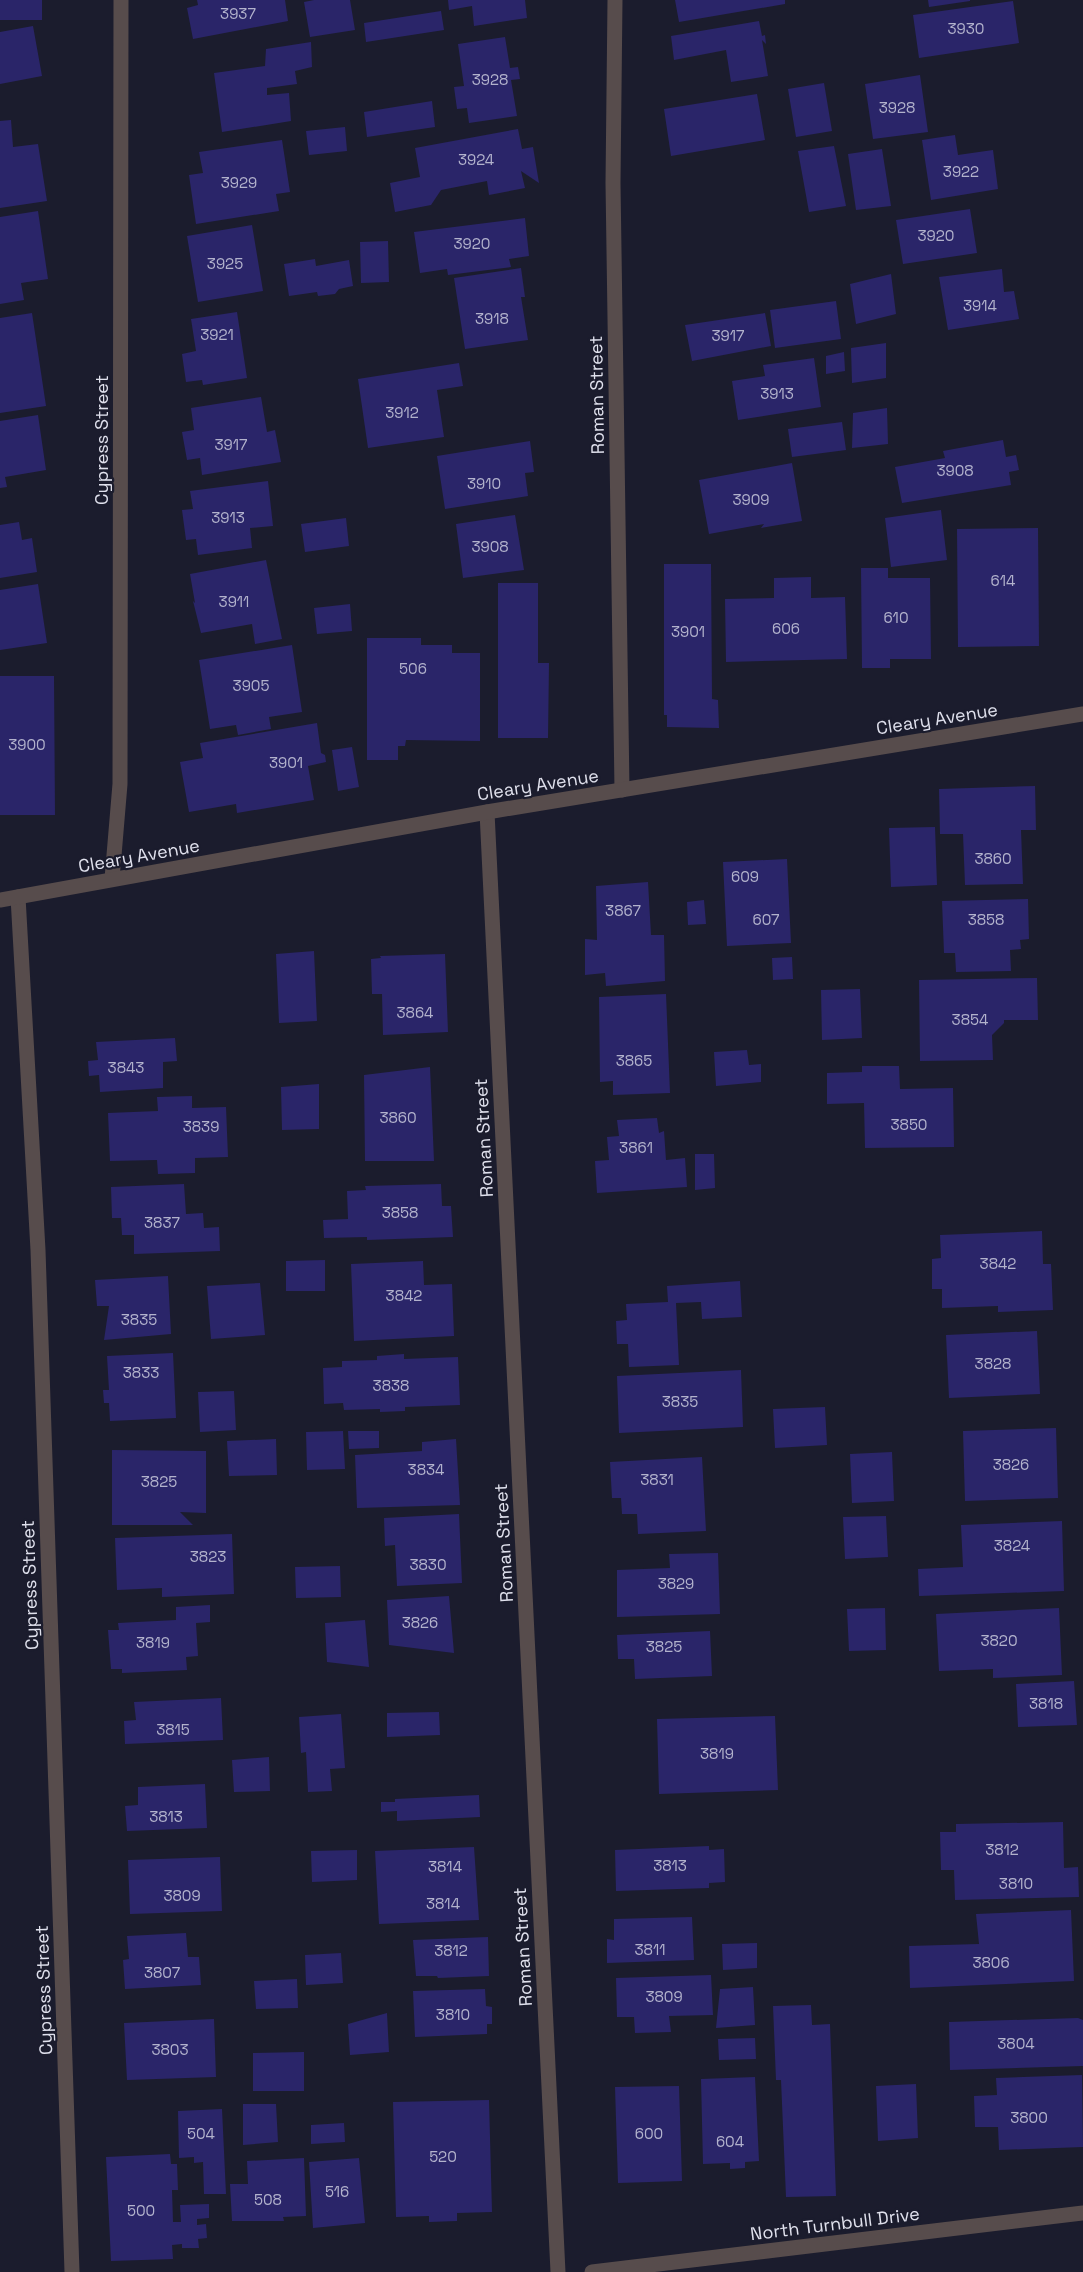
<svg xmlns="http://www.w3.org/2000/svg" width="1083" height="2272" font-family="'Space Grotesk',sans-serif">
	<rect width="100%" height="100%" fill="#1b1c2d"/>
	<!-- building -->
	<path fill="#2a2569" d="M0,0h42v20h-42z
		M197,0h88l3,21 -95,18 -6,-31 11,-3z
		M314,0h36l5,30 -45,7 -6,-35z
		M448,0h77l2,18 -53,8 -2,-20 -23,4z
		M675,0h110v4l-106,18z
		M928,0h42v1l-41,6z
		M1013,1l6,42 -100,15 -6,-43z
		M441,11l3,19 -78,12 -2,-19z
		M759,21l3,15 3,-1 1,9 -4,-4 6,36 -37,6 -5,-32 -52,10 -3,-24z
		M33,26l9,50 -42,8v-52z
		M505,37l5,31 8,-1 2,12 -9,1 6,36 -48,7 -2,-15 -10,1 -3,-22 10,-1 -6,-42z
		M311,42l1,25 -17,4 2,13 -30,4v7l22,-2 2,28 -69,11 -8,-59 51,-7 1,-17z
		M920,75l8,57 -55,7 -8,-55z
		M824,83l8,48 -36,6 -8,-48z
		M757,94l8,46 -94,16 -7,-47z
		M432,101l3,26 -68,10 -3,-25z
		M11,120l2,27 25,-3 9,57 -47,7v-87z
		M345,127l2,24 -38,4 -3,-24z
		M518,129l4,20 11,-2 6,36 -18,-12 4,17 -36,7 -2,-14 -46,9 -10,15 -36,7 -5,-29 30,-6 -5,-29z
		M955,135l3,20 35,-5 5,39 -67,11 -9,-60z
		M282,140l8,52 -14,2 3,17 -83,13 -7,-49 14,-2 -4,-21z
		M834,146l12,60 -37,6 -11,-61z
		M882,149l9,57 -35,4 -8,-56z
		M970,209l7,44 -74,11 -7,-44z
		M38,211l10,68 -27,4 3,17 -24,4v-87z
		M525,218l4,38 -20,3 2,8 -63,8 -1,-6 -27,4 -6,-41z
		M252,225l11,66 -65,11 -11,-66z
		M388,241l1,41 -28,1 -1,-41z
		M315,259l1,7 33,-6 4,26 -14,3 -4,5 -17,2 -1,-4 -28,4 -5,-32z
		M521,268l4,29h-4l7,43 -63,9 -11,-71z
		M1002,269l2,23 10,-1 5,28 -71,11 -9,-53z
		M891,274l5,40 -40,10 -6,-40z
		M836,301l5,38 -66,9 -5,-38z
		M237,312l10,66 -44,7 -1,-5 -16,2 -4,-28 14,-3 -5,-32z
		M32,313l14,93 -46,7v-95z
		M765,313l6,33 -79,15 -7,-36z
		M886,343v35l-34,5 -1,-35z
		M844,352l1,19 -19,3v-18z
		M814,358l7,49 -83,13 -6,-39 33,-5 -2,-11z
		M459,363l4,23 -26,4 7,47 -76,11 -10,-69z
		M261,397l6,35 8,-2 6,32 -79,13 -2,-17 -13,2 -5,-28 12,-2 -3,-22z
		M887,408l1,36 -36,4 1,-35z
		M38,415l8,55 -41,7 2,10 -7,1v-67z
		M842,422l4,28 -54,7 -4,-28z
		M1003,440l3,17 10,-2 3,15 -10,2 2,13 -109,18 -7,-36 50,-9 -2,-7z
		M530,441l4,31 -9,1 3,23 -83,13 -8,-53z
		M792,463l10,58 -41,7 3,-4 -55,10 -10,-54z
		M268,481l5,45 -23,2 2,20 -54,7 -2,-16 -10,1 -4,-30 11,-1 -3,-18z
		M941,510l6,50 -56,7 -6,-49z
		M515,515l9,55 -61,8 -7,-54z
		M346,518l3,28 -44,6 -4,-28z
		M19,522l3,18 10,-2 5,34 -37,6v-53z
		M1038,528l1,118 -81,1 -1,-118z
		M266,560l16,79 -27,5 -3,-20 -51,9 -8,-32 2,2 -5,-29z
		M664,564h47l1,135 6,1 1,28 -52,-1v-12h-3z
		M861,568h27v10h42l1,81h-41v9h-28z
		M811,577v21l34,-1 2,62 -121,3 -1,-63 49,-1v-20z
		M498,583h40v80h11l-1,75h-50z
		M38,584l9,59 -47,7v-60z
		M350,604l2,27 -35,3 -3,-26z
		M367,638h54v7h31v8h28v88l-74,-1 -1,6h-7v14h-31z
		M292,645l10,67 -33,5 2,12 -33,6 -2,-10 -26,4 -11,-69z
		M0,676h54l1,139h-55z
		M317,723l4,30 4,2 1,7 -18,4 6,34 -77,13 -1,-9 -47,8 -9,-50 23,-4 -3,-15z
		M352,747l7,40 -21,4 -6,-41z
		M1035,786l1,44h-15l2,54 -58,1 -2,-51h-23l-1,-45z
		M935,827l2,58 -46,2 -2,-59z
		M787,859l4,84 -64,3 -4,-84z
		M648,882l3,53h13l1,46 -59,5 -1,-13 -20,2v-36l12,1 -1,-54z
		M1028,899l1,40 -9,1 1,9 -11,1 1,21 -55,1 -1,-19h-11l-2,-52z
		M704,900l2,24 -18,1 -1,-23z
		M314,951l3,70 -38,2 -3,-69z
		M445,954l3,78 -65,3 -1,-41h-10l-1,-35 10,-1 -1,-2z
		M792,957l1,22 -20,1 -1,-22z
		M1037,978l1,42h-34v3l-12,12 1,25 -73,1 -1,-81z
		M860,989l2,49 -40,2 -1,-50z
		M666,994l4,99 -57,2v-14l-13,1 -1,-85z
		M175,1038l2,23 -14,1v26l-63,4 -1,-17 -10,1 -1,-15 10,-1 -2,-18z
		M747,1050l2,15 12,-1v18l-45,4 -2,-34z
		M862,1066h37l1,23 53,-1 1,59 -89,1 -1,-45 -37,1v-31l35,-1z
		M430,1067l4,94h-69l-1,-86z
		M319,1084v45l-37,1 -1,-43z
		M192,1096v12l34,-1 2,50 -33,1v15l-37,1 -1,-14 -47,1 -2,-48 50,-2 -1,-14z
		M657,1118l2,15 5,-2 2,29 19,-2 2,29 -90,6 -2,-32 14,-1 -2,-23 12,-1 -2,-16z
		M695,1154h19l1,34 -20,2z
		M184,1184l2,30 17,-1 1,15 15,-1 1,24 -86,3v-19h-12l-1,-17h-9l-1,-31z
		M441,1184l1,22h9l2,31 -86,3v-3l-43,1 -1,-18 25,-1 -1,-28 19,-1 -1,-4z
		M1042,1231l1,33h8l2,46 -55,2v-6l-56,2v-19h-10v-30l9,-1 -1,-23z
		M325,1260v31h-39v-30z
		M423,1261l1,24 28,-1 2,52 -100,5 -3,-77z
		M168,1276l3,58 -67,6 5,-34h-12l-2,-26z
		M740,1281l2,36 -40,2 -1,-17 -25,1 3,62 -50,2 -1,-23h-11l-1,-23 11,-1 -1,-16 42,-2 -1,-16z
		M260,1283l5,52 -54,4 -4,-53z
		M1037,1331l3,63 -91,4 -3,-63z
		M173,1353l3,65 -66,3 -1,-18h-5l-1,-13h6l-2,-34z
		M404,1354v5l54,-2 2,48 -55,2v4l-25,1v-3l-36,1 -1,-7 -19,1 -1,-36 19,-1v-6l35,-1v-4z
		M741,1370l2,57 -124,6 -2,-57z
		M234,1391l2,39 -36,2 -2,-40z
		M825,1407l2,38 -52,3 -2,-39z
		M1056,1428l2,70 -93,3 -2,-70z
		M343,1431l2,38 -38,1 -1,-38z
		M348,1431h31v17l-30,1z
		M276,1439l1,36 -48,1 -2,-35z
		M456,1439l4,66 -103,3 -2,-53 67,-4v-9z
		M112,1450l94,1v62l-26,-1 13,13h-81z
		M892,1452l2,49 -42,2 -2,-49z
		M702,1457l4,74 -68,3 -1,-20h-15l-1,-16h-9l-2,-36z
		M459,1514l3,69 -65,3 -2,-41 -10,1 -1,-28z
		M886,1516l2,41 -43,2 -2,-42z
		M1062,1521l2,70 -145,5 -1,-27 45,-2 -2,-42z
		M232,1534l2,60 -72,3v-9l-45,2 -2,-52z
		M718,1553l2,61 -103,3v-47l53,-2 -1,-14z
		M340,1566l1,31 -45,1 -1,-31z
		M449,1596l5,57 -65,-8 -2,-45z
		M210,1605v17l-14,1 2,33 -12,1 1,13 -65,3v-4h-11l-3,-39h11l-1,-7 58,-3v-13z
		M885,1608l1,42 -37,1 -2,-42z
		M1059,1608l3,67 -69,3v-9l-54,2 -3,-57z
		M365,1620l4,47 -42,-5 -2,-39z
		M710,1631l2,45 -77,3 -1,-20h-16l-1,-24z
		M1074,1681l3,44 -59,2 -2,-43z
		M221,1698l2,42 -98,4 -1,-23 12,-1 -2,-18z
		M439,1712l1,23 -53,2v-24z
		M341,1714l4,54 -15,1 2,22 -24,1 -2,-40 -5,1 -2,-36z
		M775,1716l3,74 -119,4 -2,-75z
		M269,1757l1,34 -36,1 -2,-32z
		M205,1784l2,44 -80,3 -2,-25 13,-1v-18z
		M479,1795l1,22 -83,4v-10l-16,1v-10h14v-3z
		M1063,1822l1,46 14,-1 1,30 -124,3 -1,-30h-13l-1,-38h16v-8z
		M709,1846v4l15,-1 1,33 -16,1v5l-93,3 -1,-41z
		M474,1847l5,73 -100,4 -4,-73z
		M357,1850v30l-45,2 -1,-31z
		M220,1857l2,54 -92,3 -2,-54z
		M1071,1910l3,71 -164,7 -1,-42 70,-2 -3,-30z
		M692,1917l2,43 -87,3v-24l7,1v-21z
		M186,1933l2,24h11l2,28 -76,4 -2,-29 6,-1 -2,-23z
		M488,1937l1,39 -51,2 -1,-2h-21l-3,-36z
		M757,1943v25l-34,2 -1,-26z
		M341,1953l2,30 -37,2 -1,-30z
		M711,1975l2,40 -44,1 2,16 -36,1 -1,-16h-17l-1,-39z
		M297,1979l1,29 -42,1 -2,-28z
		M753,1987l2,38 -39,3 4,-39z
		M485,1989l1,17 6,1v17h-5v10l-72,3 -2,-46z
		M811,2005l1,20 18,-1 6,172 -50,1 -5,-117h-5l-3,-74z
		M387,2013l2,39 -39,3 -2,-31z
		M1078,2018l5,2v46l-133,4 -1,-48z
		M214,2019l2,58 -89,3 -3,-57z
		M755,2038l1,21 -37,1 -1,-21z
		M304,2052v39h-51v-38z
		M1082,2075l1,72 -84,3 -1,-23h-23l-1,-31 23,-1 -1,-17z
		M755,2077l4,84 -14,1v6l-15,1v-6l-27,1 -2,-85z
		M916,2084l2,54 -40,3 -2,-55z
		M679,2086l3,95 -64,2 -3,-96z
		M489,2100l3,112 -35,1v8l-28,1v-6l-33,1 -3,-115z
		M243,2104h33l2,38 -35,3z
		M222,2109l4,85h-22l-1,-32 -9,1v-6l-15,1 -1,-47z
		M344,2123l1,19 -34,2v-19z
		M170,2154l1,10h6l1,26h-6l1,32h8l-1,-17 29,-1v14l-12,1v6l9,-1 1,14 -9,1 1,9h-17v-4l-10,1 1,14 -62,2 -5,-104z
		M304,2158l2,58 -23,1 1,4h-52l-2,-37h18l-1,-23z
		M359,2158l6,65 -52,5 -4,-66z"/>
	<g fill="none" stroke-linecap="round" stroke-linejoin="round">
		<!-- minor -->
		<path stroke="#574c4c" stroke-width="15" d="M615,0l-2,183 9,607
			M487,812l71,1460
			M112,879l8,-95 1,-784
			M18,897l20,353 34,1022
			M592,2272l491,-59"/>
		<!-- tertiary -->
		<path stroke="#574c4c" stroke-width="15" d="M0,900l487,-88 596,-98"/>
	</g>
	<g text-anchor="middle" stroke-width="4.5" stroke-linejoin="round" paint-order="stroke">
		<!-- number labels -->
		<g font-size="15" fill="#b2b2cc">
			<text x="238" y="19">3937</text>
			<text x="966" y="34">3930</text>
			<text x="490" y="85">3928</text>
			<text x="897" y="113">3928</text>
			<text x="476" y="165">3924</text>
			<text x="961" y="177">3922</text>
			<text x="239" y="188">3929</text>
			<text x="936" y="241">3920</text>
			<text x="472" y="249">3920</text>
			<text x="225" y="269">3925</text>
			<text x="980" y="311">3914</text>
			<text x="492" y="324">3918</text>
			<text x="217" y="340">3921</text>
			<text x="728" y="341">3917</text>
			<text x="777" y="399">3913</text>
			<text x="402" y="418">3912</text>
			<text x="231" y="450">3917</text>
			<text x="955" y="476">3908</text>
			<text x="484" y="489">3910</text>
			<text x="751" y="505">3909</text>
			<text x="228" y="523">3913</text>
			<text x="490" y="552">3908</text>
			<text x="1003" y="586">614</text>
			<text x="234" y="607">3911</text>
			<text x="896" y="623">610</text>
			<text x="786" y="634">606</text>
			<text x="688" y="637">3901</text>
			<text x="413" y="674">506</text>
			<text x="251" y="691">3905</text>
			<text x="27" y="750">3900</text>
			<text x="286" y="768">3901</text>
			<text x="993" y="864">3860</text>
			<text x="745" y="882">609</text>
			<text x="623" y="916">3867</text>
			<text x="766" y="925">607</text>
			<text x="986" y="925">3858</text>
			<text x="415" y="1018">3864</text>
			<text x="970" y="1025">3854</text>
			<text x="634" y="1066">3865</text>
			<text x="126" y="1073">3843</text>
			<text x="398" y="1123">3860</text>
			<text x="909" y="1130">3850</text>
			<text x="201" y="1132">3839</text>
			<text x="636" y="1153">3861</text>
			<text x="400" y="1218">3858</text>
			<text x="162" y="1228">3837</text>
			<text x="998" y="1269">3842</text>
			<text x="404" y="1301">3842</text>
			<text x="139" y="1325">3835</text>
			<text x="993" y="1369">3828</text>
			<text x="141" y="1378">3833</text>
			<text x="391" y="1391">3838</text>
			<text x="680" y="1407">3835</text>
			<text x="1011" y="1470">3826</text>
			<text x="426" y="1475">3834</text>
			<text x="657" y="1485">3831</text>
			<text x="159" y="1487">3825</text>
			<text x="1012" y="1551">3824</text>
			<text x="208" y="1562">3823</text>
			<text x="428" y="1570">3830</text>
			<text x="676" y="1589">3829</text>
			<text x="420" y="1628">3826</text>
			<text x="999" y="1646">3820</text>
			<text x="153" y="1648">3819</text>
			<text x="664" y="1652">3825</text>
			<text x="1046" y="1709">3818</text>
			<text x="173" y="1735">3815</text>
			<text x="717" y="1759">3819</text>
			<text x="166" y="1822">3813</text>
			<text x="1002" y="1855">3812</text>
			<text x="670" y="1871">3813</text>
			<text x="445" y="1872">3814</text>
			<text x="1016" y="1889">3810</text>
			<text x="182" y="1901">3809</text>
			<text x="443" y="1909">3814</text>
			<text x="650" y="1955">3811</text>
			<text x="451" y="1956">3812</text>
			<text x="991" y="1968">3806</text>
			<text x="162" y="1978">3807</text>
			<text x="664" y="2002">3809</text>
			<text x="453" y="2020">3810</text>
			<text x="1016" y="2049">3804</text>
			<text x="170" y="2055">3803</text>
			<text x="1029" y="2123">3800</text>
			<text x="201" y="2139">504</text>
			<text x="649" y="2139">600</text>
			<text x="730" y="2147">604</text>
			<text x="443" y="2162">520</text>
			<text x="337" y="2197">516</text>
			<text x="268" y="2205">508</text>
			<text x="141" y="2216">500</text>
		</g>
		<!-- street labels -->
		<g font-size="18" fill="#e0e1ed" stroke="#1b1c2d">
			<text transform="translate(597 395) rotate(-91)" y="6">Roman Street</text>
			<text transform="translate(102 440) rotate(-90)" y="6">Cypress Street</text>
			<text transform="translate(937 719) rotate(-9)" y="6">Cleary Avenue</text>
			<text transform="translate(538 785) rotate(-9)" y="6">Cleary Avenue</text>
			<text transform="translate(139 856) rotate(-10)" y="6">Cleary Avenue</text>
			<text transform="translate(484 1138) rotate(-93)" y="6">Roman Street</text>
			<text transform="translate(504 1543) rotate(-93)" y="6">Roman Street</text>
			<text transform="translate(30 1585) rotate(-92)" y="6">Cypress Street</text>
			<text transform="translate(523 1947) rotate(-93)" y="6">Roman Street</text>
			<text transform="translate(44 1990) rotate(-92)" y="6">Cypress Street</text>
			<text transform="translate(835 2224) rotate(-7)" y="6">North Turnbull Drive</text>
		</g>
	</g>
</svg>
